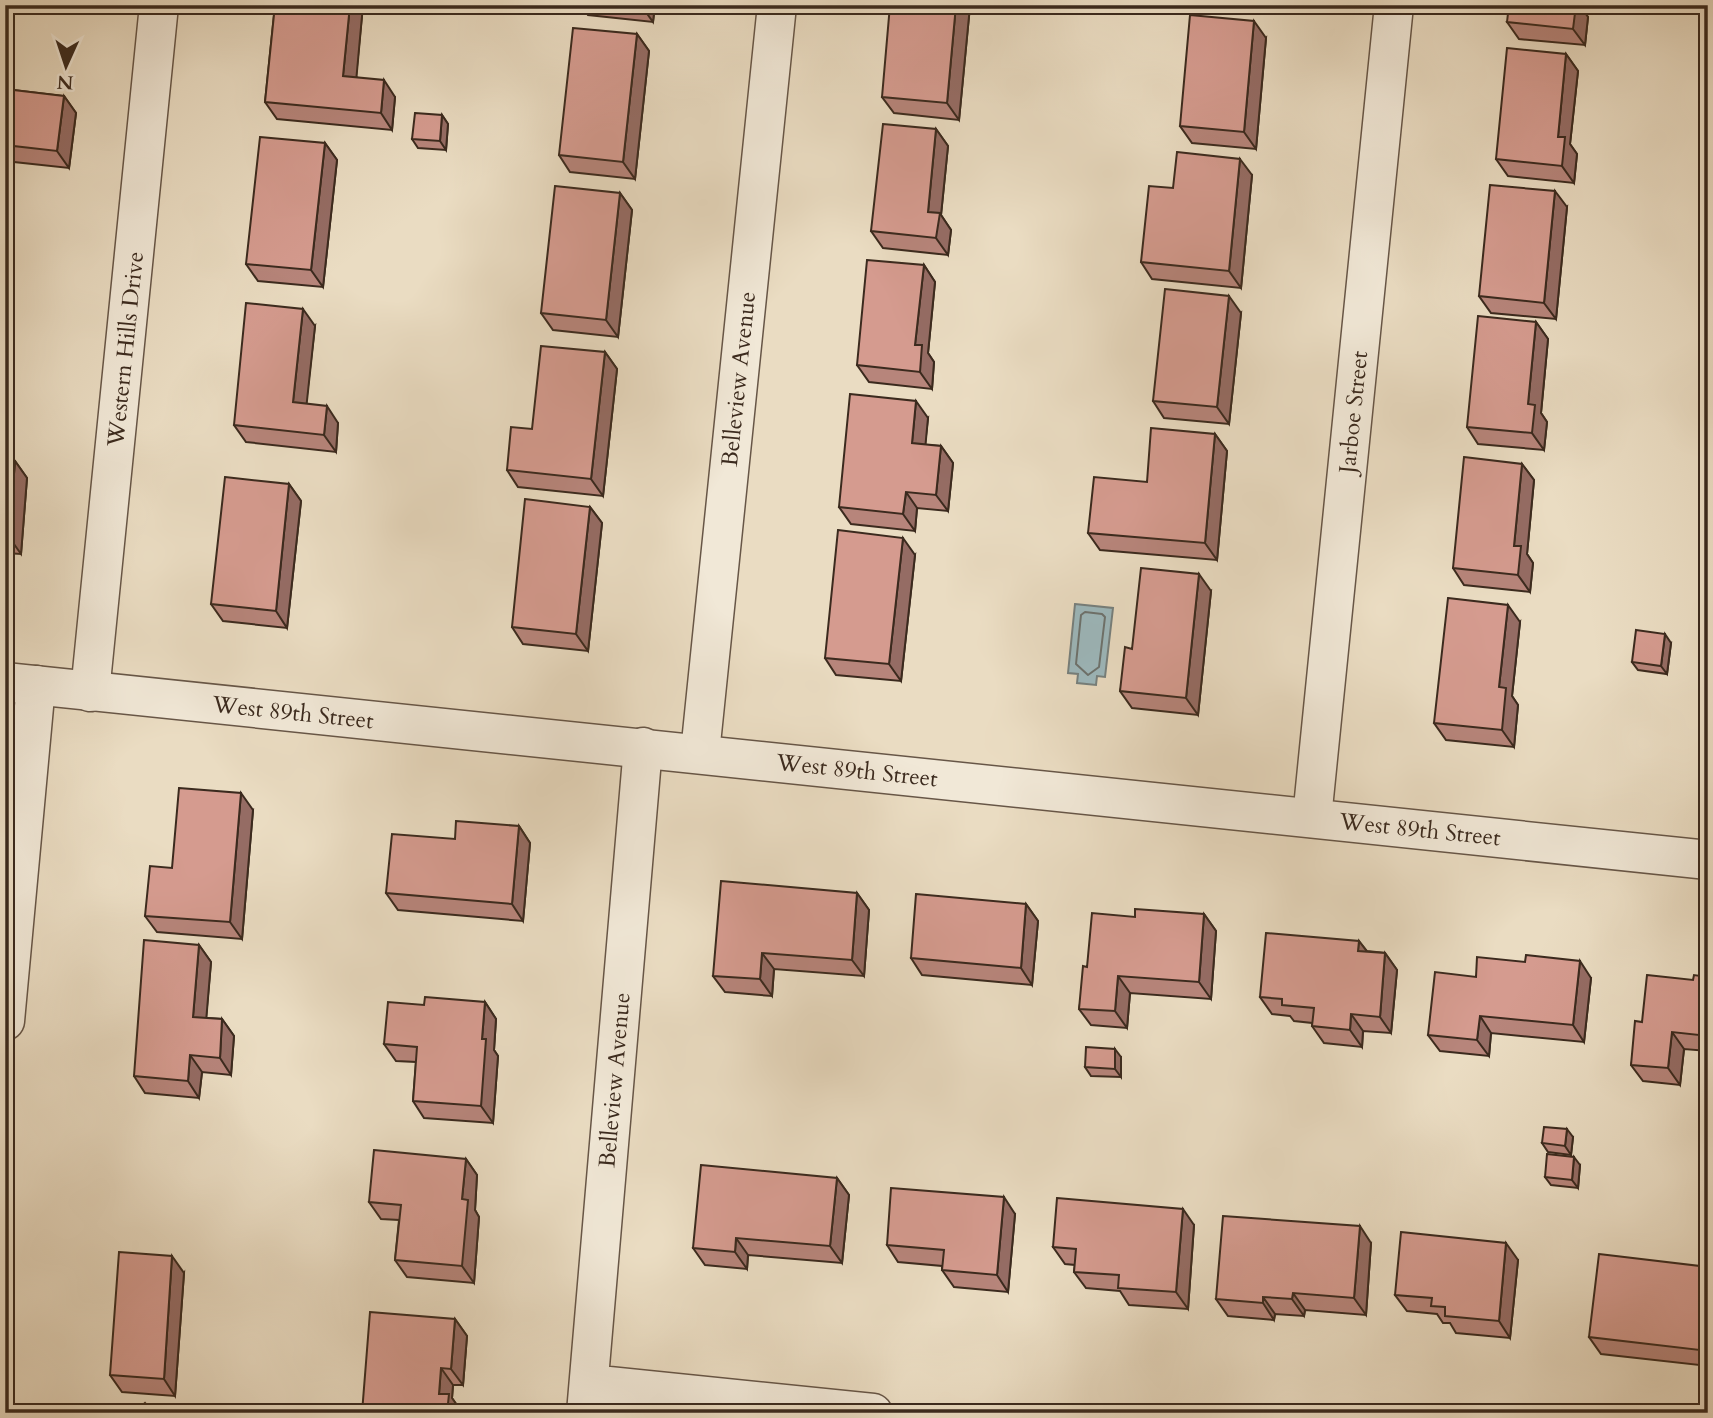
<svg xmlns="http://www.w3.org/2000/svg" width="1713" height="1418" font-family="Cardo,serif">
	<rect width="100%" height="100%" fill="#eadcc2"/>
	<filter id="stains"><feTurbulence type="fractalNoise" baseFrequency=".00286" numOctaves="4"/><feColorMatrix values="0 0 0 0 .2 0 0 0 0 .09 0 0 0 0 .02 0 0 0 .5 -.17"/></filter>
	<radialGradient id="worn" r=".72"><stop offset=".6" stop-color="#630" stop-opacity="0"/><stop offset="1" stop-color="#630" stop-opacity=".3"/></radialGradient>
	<!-- water -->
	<path fill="#9db9be" stroke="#76807e" stroke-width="2" d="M1075,604l38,4 -8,69 -8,-1 -1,9 -19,-2 1,-9 -10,-1z"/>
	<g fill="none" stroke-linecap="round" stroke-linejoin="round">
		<!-- shore -->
		<path stroke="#6c726e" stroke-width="2" d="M1085,612l17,2 3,3 -6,50 -11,8 -12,-11 5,-49z"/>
		<!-- minor casing -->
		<g stroke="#675647" stroke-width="41">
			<path id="minor" d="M90,692l69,-687
				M700,753l77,-748
				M1312,818l82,-813
				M5,1021l31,-336
				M589,1384l284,29
				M586,1413l57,-666"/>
		</g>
		<!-- tertiary casing -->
		<g stroke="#675647" stroke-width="41">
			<path id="tertiary" d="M5,682l1703,178"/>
		</g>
		<!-- minor -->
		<use href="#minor" stroke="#f1e8d7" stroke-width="38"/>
		<!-- tertiary -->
		<use href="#tertiary" stroke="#f1e8d7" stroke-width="38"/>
	</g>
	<!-- wall -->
	<path fill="#b7857b" stroke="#3b2a1e" stroke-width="2" d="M275,5h88l-7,72 39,20 -3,33 -115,-11 -12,-17z
		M581,5h74l-2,17 -65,-7z
		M1204,5h63l-1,7z
		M970,6l-11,114 -65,-7 -12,-16z
		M1581,7l7,10 -3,28 -66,-6 -12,-17z
		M637,34l12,17 -14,128 -65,-7 -11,-17z
		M1266,38l-10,111 -64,-6 -12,-17z
		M1566,54l12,17 -8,73 7,10 -3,29 -66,-7 -12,-17z
		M5,89l59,7 12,17 -7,55 -64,-7z
		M442,115l6,9 -2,26 -28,-2 -6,-9z
		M936,129l12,17 -7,69 10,15 -3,25 -65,-7 -12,-17z
		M325,143l12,17 -14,127 -65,-6 -12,-17z
		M1252,175l-11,113 -89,-9 -11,-17 32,-74z
		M620,193l12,17 -14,127 -65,-7 -12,-17z
		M1567,207l-11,112 -65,-6 -12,-17z
		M924,265l11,17 -7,71 6,9 -2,27 -63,-7 -12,-17z
		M1241,313l-12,111 -65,-6 -11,-17z
		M1536,322l12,17 -7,74 6,9 -3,28 -66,-6 -11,-17z
		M315,326l-9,78 32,19 -2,29 -90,-10 -12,-17z
		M605,352l12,17 -14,127 -85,-9 -11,-17 25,-41z
		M928,418l-3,27 16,1 12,17 -5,48 -31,-3 -2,23 -64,-7 -12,-17z
		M1215,434l12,17 -10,109 -117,-10 -12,-17 59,-51z
		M5,460l10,1 12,17 -6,76 -16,-1z
		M1522,464l12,16 -7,74 6,9 -3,29 -66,-7 -11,-17z
		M289,484l12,17 -14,127 -64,-7 -12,-17z
		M590,507l12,16 -14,128 -65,-7 -11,-17z
		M915,555l-14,126 -65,-6 -11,-17z
		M1211,591l-13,124 -66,-7 -12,-17 12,-42z
		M1520,622l-8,74 6,9 -4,42 -68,-7 -12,-17z
		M1671,643l-4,31 -29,-4 -6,-8z
		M253,810l-11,129 -85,-7 -12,-16 27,-48z
		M519,826l11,17 -7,78 -125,-11 -12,-17 69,-54z
		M857,893l12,17 -5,66 -90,-7 -2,27 -47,-4 -12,-16z
		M1026,904l12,17 -6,64 -110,-10 -11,-17z
		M1204,914l12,17 -5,68 -81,-6 -3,35 -36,-3 -12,-16 8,-42 48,-50z
		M1359,941l8,10 18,2 12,17 -6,63 -28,-2 -1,16 -38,-4 -12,-17v-3l-18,-2 -4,-5 -18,-2 -12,-17z
		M199,945l12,17 -5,56 16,1 12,17 -3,39 -29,-3 -3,26 -54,-5 -11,-17z
		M1476,977l115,1 -7,64 -93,-9 -2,23 -49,-5 -12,-16z
		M1708,977v74l-24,-2 -4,36 -37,-4 -12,-16 11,-43 51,-42z
		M485,1002l11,17 -2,31 4,6 -5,67 -69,-5 -11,-17 3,-39 -20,-1 -12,-17z
		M1121,1057v20l-30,-1 -6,-9z
		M1573,1137l-2,18 -23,-3 -6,-9z
		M466,1159l11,16 -2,35 4,7 -5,66 -67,-6 -12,-17 4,-40 -18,-1 -12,-17z
		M1580,1165l-2,23 -27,-3 -6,-8z
		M837,1178l12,17 -7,68 -94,-8 -1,14 -42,-4 -12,-17z
		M1015,1214l-7,78 -54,-5 -12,-17v-4l-44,-4 -11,-17z
		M1194,1225l-6,84 -59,-4 -9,-14 -34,-3 -12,-16 1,-7 -10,-1 -12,-17z
		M1371,1243l-5,72 -61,-5 -1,6 -29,-2 -1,6 -46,-4 -12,-17z
		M1518,1260l-8,78 -54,-5 -6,-10h-7l-6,-9 -30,-3 -12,-16z
		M1708,1267v99l-107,-12 -12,-17z
		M184,1273l-9,123 -53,-4 -12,-17z
		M455,1319l12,17 -4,49h-10l-1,13 9,13v2h-99z"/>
	<!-- shaded-wall -->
	<path fill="#956c64" stroke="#3b2a1e" stroke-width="2" d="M350,5h13l-8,88 -12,-17z
		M641,5h14l-2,17z
		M956,5l14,1 -11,114 -12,-17z
		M1261,5h6l-1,7z
		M1573,5h8v2l7,10 -3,28 -12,-16z
		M1254,21l12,17 -10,111 -12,-17z
		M637,34l12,17 -14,128 -12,-17z
		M1566,54l12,17 -8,73 7,10 -3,29 -12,-17 -4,-29z
		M384,80l11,17 -3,33 -11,-17z
		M64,96l12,17 -7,55 -12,-17z
		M442,115l6,9 -2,26 -6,-9z
		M936,129l12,17 -7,69 10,15 -3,25 -12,-17 -8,-26z
		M325,143l12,17 -14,127 -12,-17z
		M1240,159l12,16 -11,113 -12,-17z
		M1555,191l12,16 -11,112 -12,-16z
		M620,193l12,17 -14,127 -12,-17z
		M924,265l11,17 -7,71 6,9 -2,27 -12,-17 -5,-27z
		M1229,296l12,17 -12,111 -12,-17z
		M303,309l12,17 -10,93 -12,-17z
		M1536,322l12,17 -7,74 6,9 -3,28 -12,-17 -4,-29z
		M605,352l12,17 -14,127 -12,-17z
		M916,401l12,17 -4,42 -12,-17z
		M327,406l11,17 -2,29 -12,-17z
		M1215,434l12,17 -10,109 -12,-17z
		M941,446l12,17 -5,48 -12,-16z
		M15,461l12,17 -6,76 -12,-17z
		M1522,464l12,16 -7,74 6,9 -3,29 -12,-17 -4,-29z
		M289,484l12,17 -14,127 -11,-17z
		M906,492l11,16 -2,23 -12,-17z
		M590,507l12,16 -14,128 -12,-17z
		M903,538l12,17 -14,126 -12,-17z
		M1199,574l12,17 -13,124 -12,-17z
		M1508,605l12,17 -8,74 6,9 -4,42 -12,-17 -3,-43z
		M1665,634l6,9 -4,31 -6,-8z
		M241,793l12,17 -11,129 -12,-17z
		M519,826l11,17 -7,78 -11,-17z
		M857,893l12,17 -5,66 -12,-16z
		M1026,904l12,17 -6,64 -11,-17z
		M1204,914l12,17 -5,68 -12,-17z
		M1359,941l12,16 -13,-6z
		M199,945l12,17 -6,72 -12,-17z
		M762,953l12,16 -2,27 -12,-17z
		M1385,953l12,17 -6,63 -11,-16z
		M1580,961l11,17 -7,64 -11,-17z
		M1118,976l12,17 -3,35 -12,-17z
		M485,1002l11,17 -2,31 4,6 -5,67 -12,-17 1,-67z
		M1351,1014l12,17 -1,16 -12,-17z
		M1480,1016l11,17 -2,23 -12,-16z
		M222,1019l12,17 -3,39 -11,-17z
		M1672,1032l12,17 -4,36 -12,-17z
		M1115,1049l6,8v20l-6,-8z
		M190,1055l12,17 -3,26 -11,-17z
		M1567,1129l6,8 -2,18 -6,-9z
		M1574,1157l6,8 -2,23 -6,-8z
		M466,1159l11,16 -2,35 4,7 -5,66 -12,-17v-67z
		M837,1178l12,17 -7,68 -12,-17z
		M1004,1197l11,17 -7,78 -11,-17z
		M1183,1209l11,16 -6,84 -12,-17z
		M1360,1226l11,17 -5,72 -12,-17z
		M736,1238l12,17 -1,14 -12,-17z
		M1506,1243l12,17 -8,78 -11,-17z
		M172,1256l12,17 -9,123 -11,-17z
		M1293,1293l12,17 -1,6 -12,-17z
		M1263,1297l12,17 -1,6 -11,-17z
		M455,1319l12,17 -4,49 -12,-16z
		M441,1368l12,17 -1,13 9,13v2h-14l-8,-19z"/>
	<!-- building -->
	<path fill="#d59b8f" stroke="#3b2a1e" stroke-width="2" d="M275,5h75l-7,71 41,4 -3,33 -116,-11z
		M890,5h66l-9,98 -65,-6z
		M1509,5h67l-3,24 -66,-7z
		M1190,15l64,6 -10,111 -64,-6z
		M573,28l64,6 -14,128 -64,-7z
		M1507,48l59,6 -8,83h7l-3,29 -66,-7z
		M5,89l59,7 -7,55 -52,-6z
		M415,113l27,2 -2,26 -28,-2z
		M883,124l53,5 -8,83 12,1 -4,25 -65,-7z
		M260,137l65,6 -14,127 -65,-6z
		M1177,152l63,7 -11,112 -88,-9 8,-76 24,2z
		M1490,185l65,6 -11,112 -65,-7z
		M555,186l65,7 -14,127 -65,-7z
		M867,260l57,5 -9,80h7l-2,27 -63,-7z
		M1165,289l64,7 -12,111 -64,-6z
		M246,303l57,6 -10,93 34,4 -3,29 -90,-10z
		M1478,316l58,6 -8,82 7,1 -3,28 -65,-6z
		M541,346l64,6 -14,127 -84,-9 4,-43 21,2z
		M850,394l66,7 -4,42 29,3 -5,49 -30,-3 -3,22 -64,-7z
		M1151,428l64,6 -10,109 -117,-10 6,-56 53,5z
		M1464,457l58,7 -8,82h7l-3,29 -65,-7z
		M5,460l10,1 -6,76h-4z
		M225,477l64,7 -13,127 -65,-7z
		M525,499l65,8 -14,127 -64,-7z
		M838,530l65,8 -14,126 -64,-6z
		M1141,568l58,6 -13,124 -66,-7 5,-44 7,2z
		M1448,598l60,7 -9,82 7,1 -4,42 -68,-7z
		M1636,630l29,4 -4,32 -29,-4z
		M179,788l62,5 -11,129 -85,-6 5,-50 22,2z
		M456,821l63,5 -7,78 -126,-11 6,-59 63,5z
		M721,881l136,12 -5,67 -90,-7 -2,26 -47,-3z
		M916,894l110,10 -5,64 -110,-10z
		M1135,909l69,5 -5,68 -81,-6 -3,35 -36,-2 4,-43 4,1 5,-54 43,4z
		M1266,933l93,8 -1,10 27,2 -5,64 -29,-3 -1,16 -38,-4 2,-18 -32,-3v-6l-22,-2z
		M144,940l55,5 -6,72 29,2 -2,39 -30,-3 -2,26 -54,-5z
		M1526,955l54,6 -7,64 -93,-9 -3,24 -49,-5 7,-63 41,5 1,-20 48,5z
		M1647,975l46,5 1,-5 14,2v59l-36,-4 -4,36 -37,-3 4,-44 7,1z
		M425,997l60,5 -3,37h4l-5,67 -68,-5 4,-54 -33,-3 4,-42 36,3z
		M1086,1047l29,2v20l-30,-2z
		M1544,1127l23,2 -2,17 -23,-3z
		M374,1150l92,9 -4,40 6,1 -6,66 -67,-6 6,-55 -32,-3z
		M1547,1154l27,3 -2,23 -27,-3z
		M701,1165l136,13 -7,68 -94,-8 -1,14 -42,-4z
		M891,1188l113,9 -7,78 -55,-5 2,-20 -57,-5z
		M1057,1198l126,11 -7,83 -58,-4 1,-13 -45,-3 2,-23 -23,-2z
		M1223,1216l137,10 -6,72 -61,-5 -1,6 -29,-2v6l-47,-4z
		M1401,1232l105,11 -7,78 -54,-5v-9l-14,-1 1,-8 -37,-3z
		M119,1252l53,4 -8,123 -54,-4z
		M1599,1254l109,13v84l-119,-14z
		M370,1312l85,7 -4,50 -10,-1 -2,26h10l-2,19h-85z
		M145,1403l9,10h-20z"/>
	<g text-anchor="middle" stroke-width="6" stroke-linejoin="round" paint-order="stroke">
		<!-- street labels -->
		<g font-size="23" fill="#3b2a1e" stroke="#f1e8d7">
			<text transform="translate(125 349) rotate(-84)" y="8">Western Hills Drive</text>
			<text transform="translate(738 379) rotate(-84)" y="8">Belleview Avenue</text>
			<text transform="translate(1353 412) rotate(-84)" y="8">Jarboe Street</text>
			<text transform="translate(293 712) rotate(6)" y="8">West 89th Street</text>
			<text transform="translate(857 770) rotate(6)" y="8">West 89th Street</text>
			<text transform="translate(1420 829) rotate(6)" y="8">West 89th Street</text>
			<text transform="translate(614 1080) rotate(-85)" y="8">Belleview Avenue</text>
		</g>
	</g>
	<!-- margin -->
	<rect width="1713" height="1418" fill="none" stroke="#eadcc2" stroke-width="28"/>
	<rect x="7" y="7" width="1699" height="1404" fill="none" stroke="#3b2a1e" stroke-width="3.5"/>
	<rect x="14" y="14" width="1685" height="1390" fill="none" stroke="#3b2a1e" stroke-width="2"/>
	<!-- north arrow -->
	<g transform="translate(66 66) rotate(183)" stroke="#f1e8d7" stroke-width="5" paint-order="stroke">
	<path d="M0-5L12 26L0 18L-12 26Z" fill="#3b2a1e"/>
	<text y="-10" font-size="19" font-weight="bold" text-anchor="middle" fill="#3b2a1e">N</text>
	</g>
	<rect width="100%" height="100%" filter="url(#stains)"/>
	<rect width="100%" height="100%" fill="url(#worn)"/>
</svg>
